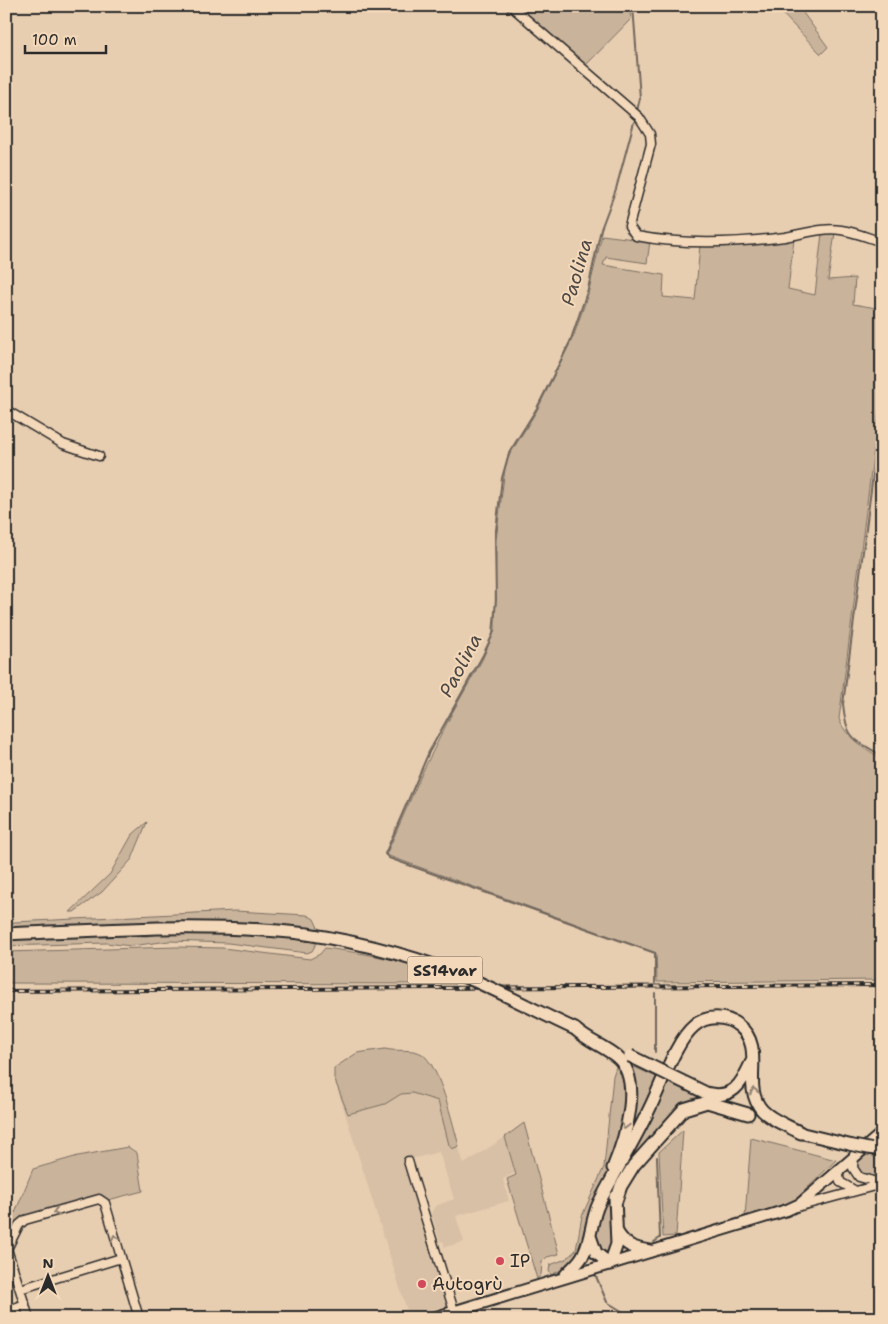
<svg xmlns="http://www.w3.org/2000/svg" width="888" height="1324" font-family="'Shantell Sans',sans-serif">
	<rect width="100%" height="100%" fill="#e8ceb1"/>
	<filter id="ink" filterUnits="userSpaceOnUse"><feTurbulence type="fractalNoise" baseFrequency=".02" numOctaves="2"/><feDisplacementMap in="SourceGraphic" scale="10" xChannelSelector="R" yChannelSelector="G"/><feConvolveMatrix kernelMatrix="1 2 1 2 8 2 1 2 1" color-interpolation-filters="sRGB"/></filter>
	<g filter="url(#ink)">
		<!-- built -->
		<path fill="#d8c0a6" d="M432,1063l32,101 41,-27 10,36 -12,6 6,22 -53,15 8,26 -19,5 -2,-6 -3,1 -9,-29 4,-7 19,-7 -15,-47 -36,9 47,138 -4,7 -37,11 -75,-239z"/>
		<!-- green -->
		<path fill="#c9b39b" stroke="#7a6f63" d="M518,6h111l2,13 -46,47z
			M775,6h23l30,41 -7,7z
			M822,233h13l-7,47 27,-2 -2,26 29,5v78l-43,332c8,21 25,28 43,40v221l-225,2 -1,-29 -270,-98 37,-84 29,-58 30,-53 13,-30 1,-90 9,-72 5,-14 26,-42 38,-77 14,-41 14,-59 48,6 -3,22 -41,-6 -3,8 61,10 -1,22 32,3 5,-55 94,-6 -6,50 27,6z
			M147,822l-15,37 -30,33 -28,20h-4l40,-38 22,-39z
			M235,911l72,4 7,4 5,11 -172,-8 -141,8v-6l8,-2z
			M238,931l68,7 11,4 -5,9 -5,2 -79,-10 -59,-2 -38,5 -25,-3 -100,3v-8l107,-4 34,2 16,-3z
			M176,947l47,1 87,11 10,-5 5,-6c43,6 92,13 130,36l-449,-1v-31z
			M385,1049c12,3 27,-1 37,5 18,12 31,71 37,92l-7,3 -3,-4 -11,-44 -26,-8 -11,1 -16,10 -37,10 -14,-36v-10l23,-15z
			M617,1064l8,13 4,14 -18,82 -25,67 -15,25 -20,10 -2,-4 1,-6 16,-6 10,-9 6,-34 22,-49 9,-91z
			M634,1067l27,12 -27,53 -12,14 8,-78z
			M666,1082l38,16 -76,67z
			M524,1123l35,131 -12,3 -5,5 -1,13 -4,4 -30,-100 9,-4 -11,-38z
			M683,1130l-7,106 -13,1 -4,-85z
			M751,1138l85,22 -42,41 -49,16z
			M128,1147l9,6 6,38 -35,9 -6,-5 -76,22 -9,6 -6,9 -5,-3v-29l9,13 18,-44 45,-13z
			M864,1152l18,3v23l-20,-1c-6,-12 -8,-15 2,-25z
			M610,1193l-1,23 5,27 -6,15 -10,-8c-5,-25 1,-34 12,-57z"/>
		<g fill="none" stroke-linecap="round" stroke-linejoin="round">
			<!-- stream -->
			<path stroke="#6f665c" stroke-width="2" d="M633,6l7,92 -3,13
				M634,122l-18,67 -15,40 -13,60 -18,53 -33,66 -28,45 -7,25 -7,61 1,61 -3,34 -10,21 -54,97 -44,102 4,4 266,95v30
				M882,406l-39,298c4,37 9,33 39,52
				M655,993v59
				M654,1242l6,-4 -3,-81
				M595,1274l12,28 26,16"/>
			<!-- minor casing -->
			<g stroke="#2b2b2b" stroke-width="11">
				<path id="minor" d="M511,6l128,111 11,17 1,10 -22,82 7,10c47,9 101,7 149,1 19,-3 37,-10 56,-7 14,2 28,8 41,12
					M6,410l57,34 36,12
					M854,1155l-1,13 6,9 18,5
					M408,1161l46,150
					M838,1169l2,13 14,8
					M797,1207l85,-23
					M20,1289l101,-31
					M6,1311l19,-7
					M29,1318l-22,-69 12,-24 6,-5 74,-21 6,4 34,115"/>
			</g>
			<!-- major casing -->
			<g stroke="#2b2b2b" stroke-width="14">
				<path id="major" d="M801,1133l50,12
					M871,1149l11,1
					M433,1318l354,-108 13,-6 82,-71"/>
			</g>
			<!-- highway casing -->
			<g stroke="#2b2b2b" stroke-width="15">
				<path id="highway" d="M6,934c100,-4 201,-12 301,0
					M575,1029c13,12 29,17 42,28 27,23 8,82 -4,111
					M706,1093c26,7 35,-8 45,-30
					M615,1204l6,-18 13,-21 50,-56 23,-7 41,12
					M617,1232c8,14 18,17 33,19
					M590,1236l6,17 14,11 7,-20 -2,-47
					M565,1276c6,-8 15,-13 19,-23 8,-16 7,-34 15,-50 18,-35 39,-68 55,-104 10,-21 23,-59 40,-73 12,-11 32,-11 45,0 28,22 1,59 23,84 10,11 27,16 39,23"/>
			</g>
			<!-- minor -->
			<use href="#minor" stroke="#f4d8ba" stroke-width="8"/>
			<!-- major -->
			<use href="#major" stroke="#f4d8ba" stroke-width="10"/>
			<!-- highway -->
			<use href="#highway" stroke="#f4d8ba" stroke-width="11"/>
			<!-- rail casing -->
			<g stroke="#2b2b2b" stroke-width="4">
				<path id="rail" d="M6,991l876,-6"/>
			</g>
			<!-- rail -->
			<use href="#rail" stroke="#f4d8ba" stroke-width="2" stroke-dasharray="5.5" stroke-linecap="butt"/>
			<!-- major-bridge casing -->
			<g stroke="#2b2b2b" stroke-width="14" stroke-linecap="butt">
				<path id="major-bridge" d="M851,1145l20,4"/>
			</g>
			<!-- highway-bridge casing -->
			<g stroke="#2b2b2b" stroke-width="15" stroke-linecap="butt">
				<path id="highway-bridge" d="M307,934c58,9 114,24 168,47 34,15 67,33 100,48
					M630,1056l74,36"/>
			</g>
			<!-- major-bridge -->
			<use href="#major-bridge" stroke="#f4d8ba" stroke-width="10"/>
			<!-- highway-bridge -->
			<use href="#highway-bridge" stroke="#f4d8ba" stroke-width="11"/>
		</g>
		<!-- one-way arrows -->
		<defs><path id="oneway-chevron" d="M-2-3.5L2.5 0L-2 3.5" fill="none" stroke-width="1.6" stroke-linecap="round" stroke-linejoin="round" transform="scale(1.25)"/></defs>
		<g stroke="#908272">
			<use href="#oneway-chevron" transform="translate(754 1091) rotate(-102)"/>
			<use href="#oneway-chevron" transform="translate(625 1126) rotate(105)"/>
			<use href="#oneway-chevron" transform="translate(56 1212) rotate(164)"/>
			<use href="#oneway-chevron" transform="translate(115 1238) rotate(-106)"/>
		</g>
	</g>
	<!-- markers -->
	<g fill="#d1495b" stroke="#f4d8ba" stroke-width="2">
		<circle cx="500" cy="1261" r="5"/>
		<circle cx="422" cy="1284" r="5"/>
	</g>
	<g text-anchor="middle" stroke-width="4" stroke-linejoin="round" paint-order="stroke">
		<!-- shield labels -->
		<rect fill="#f4d8ba" stroke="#675f56" stroke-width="1" x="407.5" y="956.5" width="75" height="27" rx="4"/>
		<g font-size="16" font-weight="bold" fill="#2b2b2b">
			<text x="445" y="976">SS14var</text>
		</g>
		<!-- poi labels -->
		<g font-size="18" fill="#2b2b2b" stroke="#f4d8ba" text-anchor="start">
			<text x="510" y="1267">IP</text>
			<text x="432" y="1290">Autogrù</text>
		</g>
		<!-- water labels -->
		<g font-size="19" font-style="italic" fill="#4d4843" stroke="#f4d8ba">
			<text transform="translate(576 272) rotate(-74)" y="7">Paolina</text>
			<text transform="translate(460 665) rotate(-62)" y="7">Paolina</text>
		</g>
	</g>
	<!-- margin -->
	<rect width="888" height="1324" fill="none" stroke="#f4d8ba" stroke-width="25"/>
	<rect x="12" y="12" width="863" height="1299" fill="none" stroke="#2b2b2b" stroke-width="2" filter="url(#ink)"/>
	<!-- north arrow -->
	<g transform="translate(48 1276)" stroke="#f4d8ba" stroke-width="4" paint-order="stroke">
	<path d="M0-4L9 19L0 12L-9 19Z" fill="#2b2b2b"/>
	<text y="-8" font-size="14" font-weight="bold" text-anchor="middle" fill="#2b2b2b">N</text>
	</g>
	<!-- scale -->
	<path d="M25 45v8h81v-8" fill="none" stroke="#2b2b2b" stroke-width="2.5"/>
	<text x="32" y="45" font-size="15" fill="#2b2b2b" stroke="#f4d8ba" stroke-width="4" paint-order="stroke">100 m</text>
</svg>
